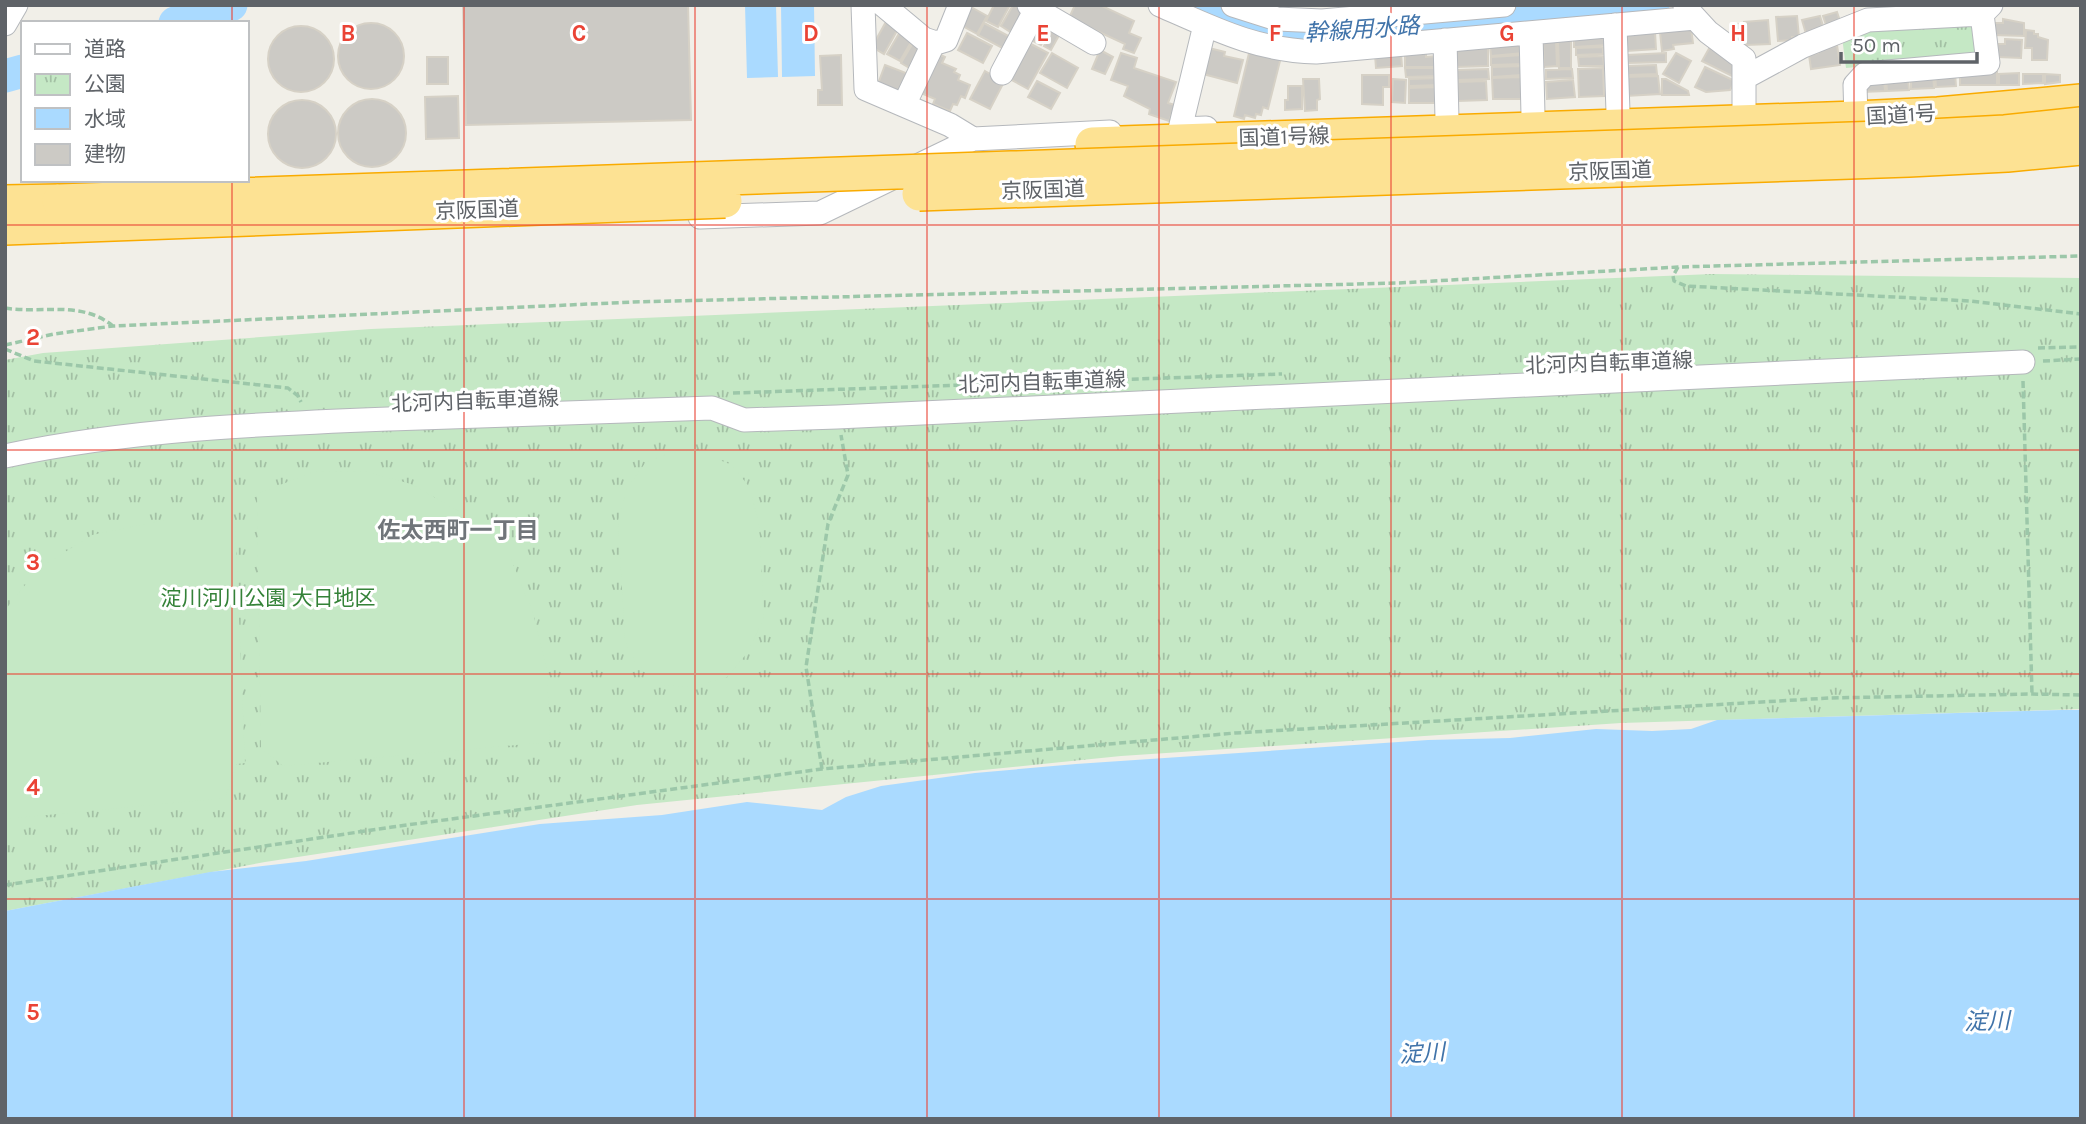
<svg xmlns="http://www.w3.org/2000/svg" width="2086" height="1124" font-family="Karla,'Noto Sans JP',sans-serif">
	<defs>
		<pattern id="park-tufts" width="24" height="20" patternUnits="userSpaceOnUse" patternTransform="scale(1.75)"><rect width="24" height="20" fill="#c5e8c5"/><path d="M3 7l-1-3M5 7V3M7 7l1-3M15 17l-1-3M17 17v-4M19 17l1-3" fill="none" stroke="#a3c0a4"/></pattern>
	</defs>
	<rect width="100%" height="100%" fill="#f1efe8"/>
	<!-- park -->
	<path fill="url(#park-tufts)" d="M1973,20l3,36 -130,12 -4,-31 28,-10z
		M1712,274l369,4v431l-460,14 -500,33 -484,49 -372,57 -260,49v-551l38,-7 328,-24z"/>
	<!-- pitch -->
	<path fill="#c5e8c5" d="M697,451l35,14 18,23 9,37 5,92 -16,35 -21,25 -35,10 -28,-2 -28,-21 -11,-23 -7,-120 9,-33 19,-26 24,-9z
		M364,471l47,13 58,33 42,42 22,54 14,56 3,73 -267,24 -22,-18 -4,-254 56,-22z
		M164,520h71l10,243 -8,1 -12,34 -220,21v-209l33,-41 54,-34z"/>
	<!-- water -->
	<path fill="#aadaff" d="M745,5h31l2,72 -31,1z
		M781,5h33l1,71 -33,1z
		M2061,710h20v409h-2076v-208l205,-39 96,-11 234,-37 122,-9 85,-13 75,8 24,-13 35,-11 94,-13 101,-9 352,-24 82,-2 86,-9 56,2 39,-2 26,-9z"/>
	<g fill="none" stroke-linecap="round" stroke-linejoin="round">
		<!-- river -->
		<path stroke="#aadaff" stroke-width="33" d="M1201,5l32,14 39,13 38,3 343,-30
			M175,23l56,-18
			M5,76l18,-5"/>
	</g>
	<!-- building -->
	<path fill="#cccac5" stroke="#d6d1c6" stroke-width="2" d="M463,5h225l3,115 -225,5z
		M994,5h16l-12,22 -12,-6z
		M1013,5l12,6 -13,22 -11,-7z
		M1075,5h25l34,16 -5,12 12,5 -7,15 -11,-4 2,-5 -56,-26z
		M971,7l16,9 -10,18 -16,-9z
		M1837,12l4,12 -14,4 -4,-12z
		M1797,16l2,21h-7v3l-14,1 -2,-24z
		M1820,16l4,13 -18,5 -4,-14z
		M1040,18l12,7 -11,20 -12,-6z
		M2003,19l21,4v13l-31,-1v-12h10z
		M887,20l12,7 -15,27 -12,-7z
		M1768,20l2,24 -24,1 -2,-23z
		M338 56a33 33 0 1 1 66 0a33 33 0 1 1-66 0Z
		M984,23l28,15 -6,12 -28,-15z
		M1732,24h10v21h-10z
		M268 59a33 33 0 1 1 66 0a33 33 0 1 1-66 0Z
		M1054,26l8,4 -11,20 -7,-4z
		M1691,28l2,15 -20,2 1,4 -12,2 -2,-19z
		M901,30l13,7 -14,24 -13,-7z
		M2026,30l8,1v3h4v3l10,3 -1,20h-15v-12h-7z
		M1655,32l1,17 -29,2 -1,-18z
		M967,33l25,13 -9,17 -25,-13z
		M1607,36l1,9 -34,2v-9z
		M2005,39l17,1 -1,18 -23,-1v-13h7z
		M1558,40h13v28h-12z
		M914,41l11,7 -12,22 -12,-7z
		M1556,41l1,25 -13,1 -1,-25z
		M1029,43l19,10 -20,36 -18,-10z
		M1523,43l1,10 -33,3 -1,-10z
		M1711,45l25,19v14l-34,-17z
		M1837,45l3,20 -29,4 -2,-14 9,-2 -1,-6z
		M1488,46v20l-32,1v-20z
		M1603,47v7l-27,1v-7z
		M1209,48l16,4 -1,4 19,4 -6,23 -34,-9z
		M1250,49l31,8 -13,52 -5,-2 -2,8 -5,-1 -1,4 -10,-3 -1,4 -10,-3z
		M1100,50l13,7 -8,17 -13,-5z
		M932,51l13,6 -3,6 14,6 -2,3 6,3 -2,5 12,5 -5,13 -4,-2 -4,9 -4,-1 -3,7 -17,-7 2,-5 -21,-9z
		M1426,52v5l11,-1v11h-32v-14z
		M1052,53l26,15 -11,20 -27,-15z
		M1121,53l16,5 -3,10 42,14 -8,21 7,2 -6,16 -20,-7 1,-5 -26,-13 4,-10 -17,-6z
		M1666,53v9l-38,1v-8z
		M1676,53l15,8 -12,22 -16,-9z
		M1401,54l1,12 -26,2 -1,-13z
		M841,55l1,50h-24v-15h4l-2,-34z
		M1523,55v9l-32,1v-8z
		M1603,56l1,10h-25l-1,-9z
		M427,57h21v27h-21z
		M885,65l26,10 -7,19 -26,-10z
		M1656,65l1,9 -29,1 -1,-9z
		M1521,66l1,9 -30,2v-10z
		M1705,67l30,14 -5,9 -24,2 -11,-5z
		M1405,68h32v8l-31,1z
		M1603,68l1,28 -25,1 -1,-28z
		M1488,69l1,10 -32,1v-10z
		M1572,69l1,9 -27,1v-9z
		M985,71l19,11 -14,27 -20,-10z
		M1960,72h37v13h-37z
		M1933,73l1,15 -23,1v-15z
		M1955,73l1,13 -20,1 -1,-13z
		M2019,73v12h-20v-11z
		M2023,74h20v9l-20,1z
		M2045,74l15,1v7l-15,2z
		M1362,75h27v12h-6v18l-21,-1z
		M1658,76l2,18 -34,2 -1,-19z
		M1521,77v22h-28l-1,-21z
		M1908,77l1,13 -22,1 -1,-13z
		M1440,78v7l-31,1v-7z
		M1303,79h16l1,20 -3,1v10l-12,1z
		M1393,79l13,1 -1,23 -13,-1z
		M1662,79h4l22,12 1,4h-27z
		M1884,79l1,12 -23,1 -1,-12z
		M1573,80l2,17 -28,2 -1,-17z
		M1037,81l23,12 -9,16 -23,-12z
		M1486,81l1,19 -29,1v-19z
		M1288,86h14v23l-17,1v-10h3z
		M1437,87v16h-28v-15z
		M458,96l1,42 -33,1 -1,-42z
		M338 133a34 34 0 1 1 68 0a34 34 0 1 1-68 0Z
		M268 134a34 34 0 1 1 68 0a34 34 0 1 1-68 0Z"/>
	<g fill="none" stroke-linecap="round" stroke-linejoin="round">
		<!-- minor casing -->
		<g stroke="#b5b8bc" stroke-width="25">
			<path id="minor" d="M863,5l3,84 84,36 23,14
				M883,5l41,34 12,4 10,-3 14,-35
				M1029,5l65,38
				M1160,5c55,24 95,45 156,47l379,-34
				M1233,5l44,14 45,2 182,-16
				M1685,7l23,25 36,27v52
				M5,24l11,-19
				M1205,25l-25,104 26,-1
				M1615,25l3,87
				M1531,33l2,82
				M1445,40l2,79
				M1002,73l34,-64
				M1744,78l59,-32 65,-26 114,-6 9,-9
				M904,105l30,-63
				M1856,118l-1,-33 10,-11 123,-11 -6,-49
				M700,217l120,-4 153,-74 137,-7
				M5,456c127,-27 256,-32 384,-37 108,-3 216,-7 323,-11l32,12 93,-3 1186,-55"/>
		</g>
		<!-- highway casing -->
		<g stroke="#f9ab00" stroke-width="36">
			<path id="highway" d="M1092,144l764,-26 82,-4 143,-13
				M5,202l54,-1
				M5,228l55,-2"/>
		</g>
		<!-- path -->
		<path stroke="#9cc7a9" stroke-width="3.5" stroke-dasharray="7 3.5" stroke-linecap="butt" d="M1678,267l-5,9 1,5 12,5 284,15 111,13
			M5,308c38,6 76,-8 108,18
			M5,345l49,-11 59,-8 520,-24 766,-19 279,-16 403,-11
			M2038,348l43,-1
			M5,349l29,12 254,27 10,8 3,6
			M2043,361l38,-2
			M2023,381l9,313
			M733,393l549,-19
			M822,769l-16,-102 22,-143 20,-49 -7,-40
			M5,885l387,-58 430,-58 413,-36 594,-35 203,-4 49,1"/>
		<!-- minor -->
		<use href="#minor" stroke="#fff" stroke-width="23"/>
		<!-- highway -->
		<use href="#highway" stroke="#fde293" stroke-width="33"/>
		<!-- highway-bridge casing -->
		<g stroke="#f9ab00" stroke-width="36" stroke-linecap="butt">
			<path id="highway-bridge" d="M919,194l990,-34 98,-5 74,-7
				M59,201l1851,-64 95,-5 76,-8
				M60,226l665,-25"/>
		</g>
		<!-- highway-bridge -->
		<use href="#highway-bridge" stroke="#fde293" stroke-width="33"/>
	</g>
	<!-- grid -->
	<path fill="none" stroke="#ea4335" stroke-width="2" stroke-opacity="0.55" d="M232,5v18M464,5v1114M695,5v1114M927,5v1114M1159,5v1114M1391,5v1114M1622,5v1114M1854,5v1114M232,180v939M5,225h2076M5,450h2076M5,674h2076M5,899h2076"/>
	<g text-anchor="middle" stroke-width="6" stroke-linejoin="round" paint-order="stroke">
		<!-- street labels -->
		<g font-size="21" fill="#5f6368" stroke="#fff">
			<text transform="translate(1901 115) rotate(-3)" y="7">国道1号</text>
			<text transform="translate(1284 137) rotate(-2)" y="7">国道1号線</text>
			<text transform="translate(1610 171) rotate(-2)" y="7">京阪国道</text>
			<text transform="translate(1043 190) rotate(-2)" y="7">京阪国道</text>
			<text transform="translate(477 210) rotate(-2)" y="7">京阪国道</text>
			<text transform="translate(1609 363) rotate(-2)" y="7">北河内自転車道線</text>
			<text transform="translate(1042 382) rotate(-2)" y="7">北河内自転車道線</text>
			<text transform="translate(475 401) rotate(-2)" y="7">北河内自転車道線</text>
		</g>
		<!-- park labels -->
		<g font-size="21" fill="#348238" stroke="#fff">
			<text x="268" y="605">淀川河川公園 大日地区</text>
		</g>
		<!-- water labels -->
		<g font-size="23" font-style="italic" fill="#4174aa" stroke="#fff">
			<text transform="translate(1362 29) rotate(-4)" y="8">幹線用水路</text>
			<text transform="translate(1987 1021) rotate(-2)" y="8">淀川</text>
			<text transform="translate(1422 1053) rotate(-4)" y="8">淀川</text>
		</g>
		<!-- neighbourhood labels -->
		<g font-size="23" font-weight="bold" fill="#70757a" stroke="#fff">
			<text x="458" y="538">佐太西町一丁目</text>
		</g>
	</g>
	<g font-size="23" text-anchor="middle" font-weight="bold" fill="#ea4335" stroke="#fff" stroke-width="6" stroke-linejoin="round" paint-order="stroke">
		<text x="348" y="41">B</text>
		<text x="579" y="41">C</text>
		<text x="811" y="41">D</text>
		<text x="1043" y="41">E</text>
		<text x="1275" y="41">F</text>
		<text x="1507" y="41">G</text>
		<text x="1738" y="41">H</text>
		<text x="33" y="345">2</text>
		<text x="33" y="570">3</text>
		<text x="33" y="795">4</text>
		<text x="33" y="1020">5</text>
	</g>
	<!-- border -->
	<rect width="2086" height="1124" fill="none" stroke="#5f6368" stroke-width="14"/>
	<!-- legend -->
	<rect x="21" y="21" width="228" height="161" fill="#ffffff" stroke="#bfc1c3" stroke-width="2"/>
	<rect x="35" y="44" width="35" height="10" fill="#ffffff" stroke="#bfc1c3" stroke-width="2"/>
	<text x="84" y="56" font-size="21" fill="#5f6368">道路</text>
	<rect x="35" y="74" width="35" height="21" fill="url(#park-tufts)" stroke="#bfc1c3" stroke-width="2"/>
	<text x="84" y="91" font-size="21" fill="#5f6368">公園</text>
	<rect x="35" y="108" width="35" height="21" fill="#aadaff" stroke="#bfc1c3" stroke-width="2"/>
	<text x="84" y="126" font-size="21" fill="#5f6368">水域</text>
	<rect x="35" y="144" width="35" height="21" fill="#cccac5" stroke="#bfc1c3" stroke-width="2"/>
	<text x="84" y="161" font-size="21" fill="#5f6368">建物</text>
	<!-- scale -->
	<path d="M1841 52v10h136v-10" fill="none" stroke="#5f6368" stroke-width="3.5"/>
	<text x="1852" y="52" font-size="21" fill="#5f6368" stroke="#ffffff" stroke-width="5" paint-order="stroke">50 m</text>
</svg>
